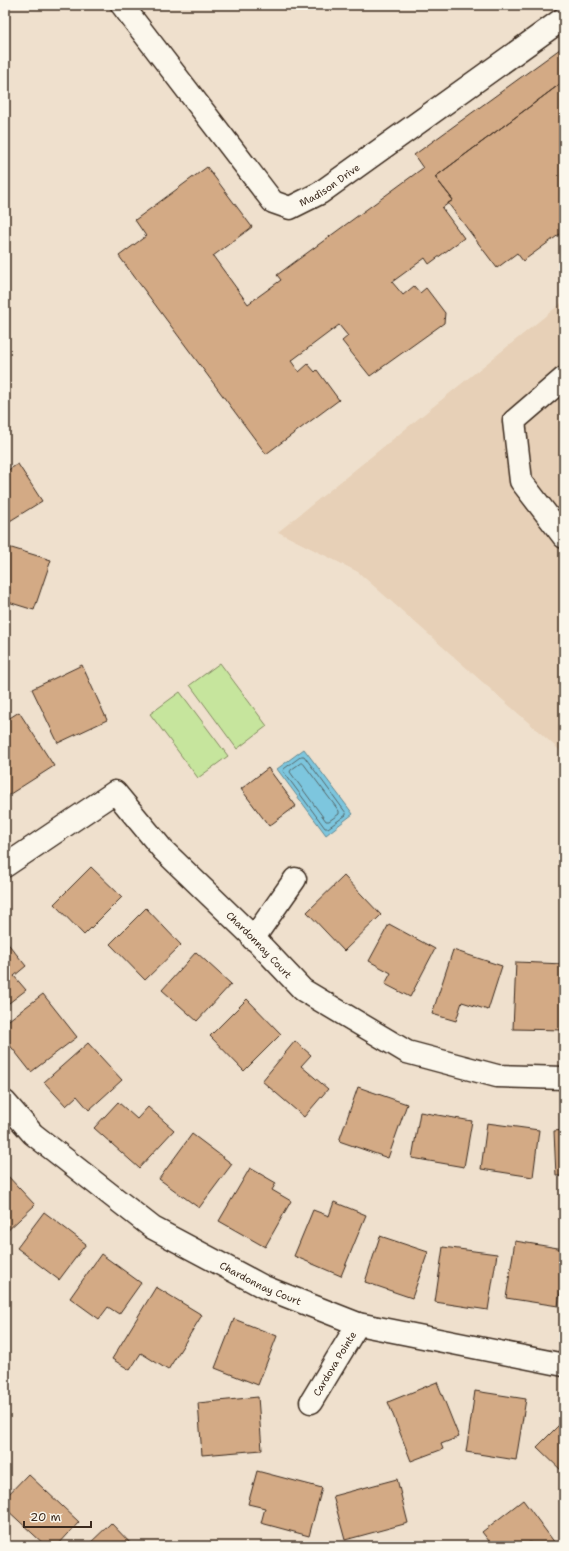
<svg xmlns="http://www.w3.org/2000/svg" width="569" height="1551" font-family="'Shantell Sans',sans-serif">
	<rect width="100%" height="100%" fill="#efe0cd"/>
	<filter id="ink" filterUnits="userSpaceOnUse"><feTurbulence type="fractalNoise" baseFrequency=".025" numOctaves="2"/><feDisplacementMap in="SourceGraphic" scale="8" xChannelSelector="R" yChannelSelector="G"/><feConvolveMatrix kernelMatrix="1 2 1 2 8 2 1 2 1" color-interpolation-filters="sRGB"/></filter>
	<g filter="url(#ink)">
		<!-- built -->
		<path fill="#e7d0b7" d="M564,301v453l-206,-182 -80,-40z"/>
		<!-- green -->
		<path fill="#c6e59d" stroke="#80885e" d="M220,663l47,63 -30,23 -47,-64z
			M180,692l48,64 -30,22 -48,-64z"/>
		<!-- water -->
		<path fill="#7dc6de" stroke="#638891" d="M304,749l49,65 -27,21 -49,-66z"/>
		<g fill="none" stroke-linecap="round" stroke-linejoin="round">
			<!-- shore -->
			<path stroke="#55686b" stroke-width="1" d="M302,756h2l42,57v2l-18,13h-3l-42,-57 1,-2z
				M301,763h2l36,48v3l-10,7h-3l-36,-49 1,-2z"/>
		</g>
		<!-- building -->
		<path fill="#d3aa85" stroke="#3b2a1e" d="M564,46v35l-129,96 18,23 -11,8 22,30 -35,26 -4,-6 -33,24 11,13 11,-9 6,7 6,-5 19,25 -1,10 -74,53 -28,-35 6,-5 -9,-11 -48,36 8,11 9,-8 7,8 2,-2 22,30 -73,54 -147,-198 27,-20 -11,-16 72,-53 45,60 -39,29 35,48 33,-24 -4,-5 146,-107 -9,-13z
			M564,81v150l-41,30 -6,-8 -20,15 -49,-65 5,-3 -18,-23z
			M18,464l24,37 -37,23v-52z
			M5,546l46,14 -17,50 -29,-9z
			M82,665l25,55 -49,23 -26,-54z
			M19,712l35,54 -47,30 -2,-4v-71z
			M268,768l28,38 -27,20 -28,-37z
			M91,867l31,30 -38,38 -30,-31z
			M344,876l37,39 -37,36 -37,-39z
			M146,908l35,37 -36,35 -35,-36z
			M389,924l46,25 -25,48 -25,-13 6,-11 -22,-12z
			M5,940l21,26 -12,10 12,14 -21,16z
			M453,950l49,16 -14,44 -26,-8 -6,19 -24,-7z
			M196,952l35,32 -34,37 -35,-31z
			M516,962l48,2v66l-51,-1z
			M43,994l34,43 -46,35 -26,-33v-16z
			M247,999l34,35 -37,37 -34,-35z
			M295,1041l16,14 -10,11 27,23 -24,28 -42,-36z
			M88,1043l34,37 -33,30 -12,-14 -11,10 -22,-24z
			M358,1087l49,17 -19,54 -49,-17z
			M118,1102l19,17 11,-12 26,23 -35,38 -45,-40z
			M420,1112l52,9 -8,46 -52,-9z
			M487,1123l52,7 -6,47 -52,-8z
			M564,1130v46h-8l-2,-45z
			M192,1134l40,30 -33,44 -40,-29z
			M250,1168l26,15 -4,7 19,11 -26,46 -46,-26z
			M5,1173l30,32 -30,28z
			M334,1202l32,13 -25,61 -47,-20 19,-46 16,6z
			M44,1212l42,32 -27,36 -42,-32z
			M380,1236l48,16 -16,46 -47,-16z
			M515,1241l49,8v17l-6,40 -52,-8z
			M443,1247l54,7 -9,56 -53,-8z
			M101,1254l40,29 -22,31 -11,-7 -9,12 -29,-21z
			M156,1287l46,28 -34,55 -27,-17 -11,17 -18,-11z
			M234,1319l43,17 -19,49 -43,-17z
			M437,1382l22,55 -18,7 2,5 -32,12 -23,-59z
			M475,1391l51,8 -10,61 -50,-8z
			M258,1397l4,53 -60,5 -4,-52z
			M564,1420v53l-27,-26z
			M257,1471l65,17 -13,48 -48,-13 4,-15 -17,-4z
			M28,1474l51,48 -22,24h-11l-41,-38v-10z
			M397,1479l11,44 -63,17 -12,-44z
			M523,1500l32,43 -4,3h-18l-3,-4 -5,4h-32l-11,-14z
			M111,1523l22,23h-46z"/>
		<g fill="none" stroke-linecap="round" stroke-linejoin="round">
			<!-- minor casing -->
			<g stroke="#3b2a1e" stroke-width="25">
				<g id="minor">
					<path id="s1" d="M122,5l151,197 17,6 30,-15 244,-175"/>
					<path d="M564,378l-50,43 7,60 43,56"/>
					<path id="s2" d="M5,866l110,-74 48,58 87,84 53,56 104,62 90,24 67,2"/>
					<path d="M253,939l42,-60"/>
					<path id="s3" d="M5,1102l28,32 120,94 111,59 94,37 206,41"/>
					<path id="s4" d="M311,1402l47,-78"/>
				</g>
			</g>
			<!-- minor -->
			<use href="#minor" stroke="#fbf7ec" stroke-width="22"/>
		</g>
	</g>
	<g text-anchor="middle" stroke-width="4" stroke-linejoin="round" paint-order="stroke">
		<!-- street labels -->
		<g font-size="10" fill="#3b2a1e" stroke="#fbf7ec">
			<text dy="4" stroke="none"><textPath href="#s1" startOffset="312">Madison Drive</textPath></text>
			<text dy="4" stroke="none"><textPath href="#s2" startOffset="343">Chardonnay Court</textPath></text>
			<text dy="4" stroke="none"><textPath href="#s3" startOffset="316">Chardonnay Court</textPath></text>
			<text dy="4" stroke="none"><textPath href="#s4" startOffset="45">Cardova Pointe</textPath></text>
		</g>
	</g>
	<!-- margin -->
	<rect width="569" height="1551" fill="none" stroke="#fbf7ec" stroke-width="20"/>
	<rect x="10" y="10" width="549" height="1531" fill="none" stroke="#3b2a1e" stroke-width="1.5" filter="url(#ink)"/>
	<!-- scale -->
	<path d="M24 1521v6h67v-6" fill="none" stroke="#3b2a1e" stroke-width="2"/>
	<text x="30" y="1521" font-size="12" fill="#3b2a1e" stroke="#fbf7ec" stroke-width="3" paint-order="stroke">20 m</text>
</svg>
